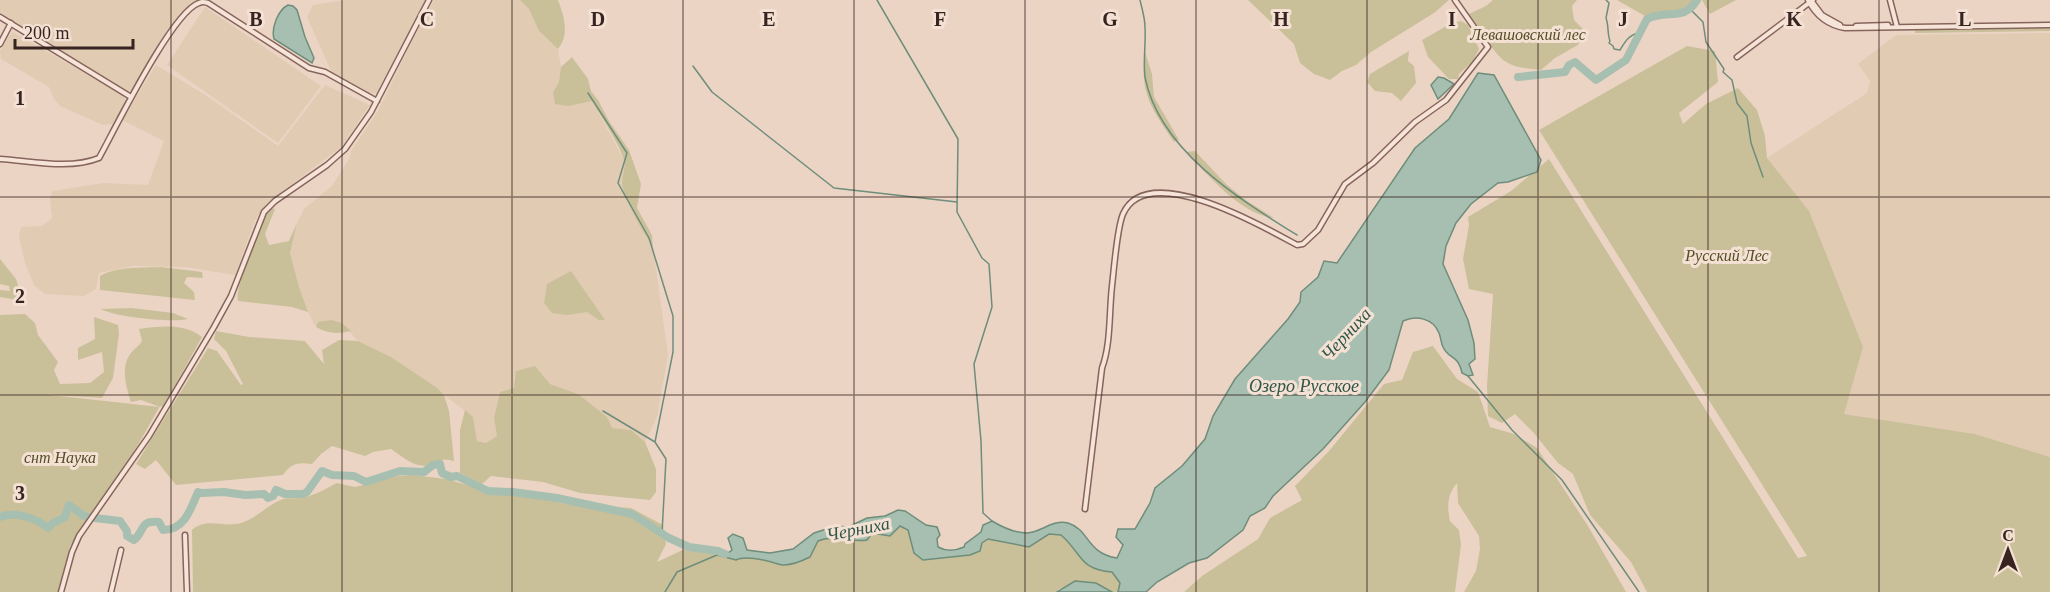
<svg xmlns="http://www.w3.org/2000/svg" width="2050" height="592" font-family="'Times New Roman',serif">
	<rect width="100%" height="100%" fill="#ecd4c5"/>
	<!-- farmland -->
	<path fill="#e1cbb3" d="M0,0h197l-63,89 -9,3 -125,-80z
		M345,0h80l-49,94 -6,-1 -39,-22 -24,-54 6,-12z
		M434,0h86l9,9 10,22 19,18 3,18 -2,15 -6,10 39,9 32,59 1,12 20,64 8,11 15,108 -11,62 -12,25 -14,-12 -19,-2 -34,-34 -28,-10 -36,4 -20,30 3,18 -11,7 -9,-2 -4,-24 -29,-22 -8,-8 -45,-30 -33,-16 -16,-18 -24,-1 -2,5 -8,-15 -9,-25 -9,-34 7,-30 7,-14 28,-23 18,-29 1,-6 27,-40 35,-72z
		M205,7l116,79 -43,57 -111,-78z
		M13,32l111,64 1,5 -2,8 -11,15 -9,1 -43,-19 -6,-7 -5,-12 -48,-28 -1,-8 9,-15z
		M2050,33v424l-75,-23 -131,-20 18,-67 -95,-189 100,-65 3,-12 -12,-17 38,-29z
		M156,65l51,31 71,50 47,-61 45,20 -29,42 -74,56 -12,17 -20,55 -50,-8 -52,-1 -34,7 -3,16 -12,7 -39,-2 -11,-9 -9,-22 -6,-27 2,-9 21,-1 10,-8 -2,-19 2,-8 52,-8 44,2 16,-44 -42,-21z"/>
	<!-- green -->
	<path fill="#c9c09a" d="M520,0h38c6,17 12,34 0,49l-19,-18 -10,-22z
		M1248,0h201l-15,13 -63,39 -15,13 -14,6 -12,9 -16,-6 -14,-11 -6,-19z
		M1493,0h84l-5,6 2,14 11,11 -7,14 -23,13 -14,12c-10,-2 -24,-1 -33,-7 -13,-6 -29,-36 -39,-49l17,-8z
		M1617,0h77l-3,8 -8,3 -9,-1 -29,6z
		M1702,0h34l-26,14z
		M1461,21l7,4 11,24 -6,12 -14,13 -1,5h-9l-21,-22 -6,-17 28,-16z
		M2050,28v3l-135,2v-3z
		M1687,46l28,5 3,31 -39,31 4,11 23,-20 32,-16 19,22 8,26 2,22 42,53 54,136 -19,67 131,20 75,23v135h-403l-16,-30 -41,-47 -17,-41 -15,-11 -25,-31 -18,-18 -13,9 -14,-7 -1,-30 6,-92 -24,-5 -6,-30 6,-34 -1,-8 43,-26 38,-32 249,399 9,-2 -268,-426z
		M1409,51l-1,10 6,5 2,17 -15,18 -9,-8 -17,-2 -8,-9 3,-8z
		M1145,52l7,22 2,23 25,43 -5,2c-22,-33 -35,-49 -29,-90z
		M572,57l16,22 3,12 7,9 11,21 20,29 12,34 -4,24 15,27 1,12c-8,-11 -31,-51 -31,-64 0,-8 4,-14 2,-23 -5,-17 -23,-43 -32,-59l-24,5 -13,-2 -2,-12 6,-10 2,-15z
		M1195,151l32,34 20,16 27,17c-33,-3 -66,-43 -88,-66z
		M271,208l4,1 -10,25 4,11 20,-4 8,-18 -7,30 9,34 9,25 -16,-5 -54,-6c-4,-14 21,-69 27,-86z
		M0,259l16,20 5,16 -4,5 -17,-3v-7l10,1 -1,-5 -9,-2z
		M161,267l41,5 1,6 -16,-1 -3,6 10,9 1,8 -95,-10v-14c18,-10 40,-8 61,-9z
		M571,271l34,49h-6l-12,-8 -20,3 -15,-2 -8,-10 3,-19z
		M132,308l41,5 15,6c-15,4 -74,-2 -87,-10z
		M25,314l10,9 3,12 20,27 -4,8 6,14 30,-1 14,-11 -2,-20 -24,8v-12l17,-9 -1,-22 24,8 1,9 -6,44 -11,20 -61,-4 119,13 -19,-7 -10,2c-5,-16 -11,-35 0,-49 4,-5 8,-7 11,-12l-3,-12c21,-3 46,-6 63,8l-39,70 -3,-1 -39,69 -51,71 -12,46h-58v-277z
		M331,320l11,3 9,8c-13,3 -23,3 -35,-4l2,-5z
		M216,331l33,6 56,4 19,23 -2,-14 17,-10 19,1 33,16 45,30 8,8 5,16 5,50c-13,-3 -12,0 -23,4 -16,4 -28,-8 -40,-16l-18,3 -8,4 -33,-10 -11,8 -9,10c-13,-2 -21,-1 -29,11l-107,10 -20,-25 -11,9 -9,-5 72,-116 9,3 24,34 2,-1 -17,-33 -12,-12z
		M1433,346l24,33 21,13 12,35 24,7 23,14 51,78 38,66h-162l12,-21 4,-22 -1,-13 -21,-33 -1,-20c-10,12 -10,24 -7,38l9,9 2,15 -6,47h-271l18,-16 56,-37 12,-21 32,-18 -7,-14 34,-35 55,-67 18,-4 11,-28z
		M535,366l15,18 28,10 29,23 5,11 19,2 14,12 11,27v23l-6,8 -70,-7 -37,-11 -52,-6 -9,8 -22,-11v-43l5,-20 8,7 4,24 9,2 11,-7 -3,-18 6,-26 14,-4 2,-17z
		M412,475l34,4 42,12 35,2 42,11 66,4 32,17 3,19 -9,18 32,-15 29,4v4l54,6c11,7 27,1 38,-4l8,-17 7,-3 69,-7 6,-4 8,4 15,30 47,-5 18,-16 41,8 20,-13c4,0 10,0 14,2 20,13 14,35 49,36l8,12 -2,8h-6l-16,-9 -37,6 -2,3h-864l-1,-62c15,-13 31,-2 49,-7 16,-5 25,-17 40,-23 7,-3 11,-1 18,-2 11,0 28,-10 38,-15l18,4 43,-11z"/>
	<!-- water -->
	<path fill="#a7bfb0" stroke="#6e8d7b" stroke-width="1.5" d="M288,5l5,1 4,4 8,27 9,21 -2,5 -38,-24c-3,-11 4,-29 14,-34z
		M1478,73l16,2 47,85 -4,12 -29,10 -10,1 -27,21 -15,19 -10,23 -3,18 25,56 6,23 1,16 -6,5 4,11 -5,1 -6,-3c-4,-19 -13,-13 -19,-26 -2,-4 -2,-9 -4,-14 -6,-15 -23,-18 -36,-12l-14,49 -24,32 -42,47 -50,47 -8,12 -15,8 -7,14 -36,28 -18,5 -32,19 -11,10h-28l2,-9 -8,-11c-33,-2 -30,-19 -51,-37l-12,-1 -20,13 -41,-8 -6,4 -2,8 -10,4 -47,5 -9,-7 -6,-23 -8,-4 -10,10 -18,-3 -5,7c-17,3 -34,-6 -49,1l-8,16c-8,4 -23,10 -32,7 -10,-3 -33,-9 -42,-4l-19,-5 1,-4 10,2 4,-3 -4,-12 5,-4 10,4 4,12 23,3 23,-4 21,-16 22,-7 12,1 19,-9 18,-2 13,-6 7,1 21,14 11,2 3,8 -3,4 1,8c9,5 17,4 26,0l1,-3 16,-12 2,-7 9,-4c10,6 23,12 35,12 15,-1 26,-14 41,-10 22,7 18,30 49,35l6,-13 -7,-8 2,-8h17l15,-26 5,-15 27,-22 23,-27 8,-23 22,-37 53,-60 12,-17 1,-10 17,-15 6,-16 13,2 78,-115 34,-29z
		M1438,77l6,1 10,6 -16,15 -7,-14z
		M1075,581l21,2 16,9h-55z"/>
	<g fill="none" stroke-linecap="round" stroke-linejoin="round">
		<!-- stream -->
		<path stroke="#6e8d7b" stroke-width="1.5" d="M877,0l81,139 -1,73 25,46 7,6 3,43 -18,57 7,77 2,72 9,8
			M1140,0c2,9 5,18 5,27 1,16 -2,34 0,50 14,73 94,122 152,158
			M1606,0l3,3 -3,15c3,8 1,15 4,23l-1,2 4,3 1,3 6,1c6,-10 8,-14 20,-18
			M1691,10l12,12 3,20 18,27 -1,3 9,8 5,23 10,13 4,27 12,34
			M693,66l19,26 122,96 123,14
			M588,93l39,60 -9,30 31,55 24,78v36l-18,90
			M1468,376l44,54 50,50 77,112
			M603,411l52,31 11,17 -4,74
			M665,592l12,-20 40,-17"/>
		<!-- river -->
		<path stroke="#a7bfb0" stroke-width="8" d="M1518,77l47,-5 4,-7 6,-3 21,18 30,-20 21,-41c20,-10 37,3 50,-19
			M0,517c15,-6 36,1 48,11l5,-5 12,-6 4,-12 15,11 5,1
			M95,518l25,3 7,10v5l7,4c11,-9 5,-20 25,-18l4,8c22,0 28,-22 35,-38l3,1 23,-1 21,3 19,-1 4,4 5,-2 3,-6 9,4h18l4,-2 15,-21 10,4 22,1 12,6 34,-11 24,1 9,-7 7,-1 2,9 9,4 6,-1 31,15 25,1 44,6 75,16 37,24 20,9 29,4 7,3"/>
		<!-- minor casing -->
		<g stroke="#86655c" stroke-width="7">
			<path id="minor" d="M1808,0c8,16 19,25 37,28l205,-3
				M1890,0l7,27
				M1813,3l9,12 18,10
				M0,17l131,80
				M1856,26l32,-1
				M0,44l11,-21
				M1737,57l76,-57
				M0,159c32,2 69,11 99,-1 16,-29 73,-146 100,-155 4,-2 5,-1 9,0l101,65 16,4 52,29
				M1085,509l17,-141c9,-24 7,-56 10,-82 2,-17 5,-58 11,-72 24,-55 141,13 174,31l6,-1 15,-14 27,-46 28,-21 42,-41 31,-22 42,-53 -33,-47
				M185,535l2,57
				M61,592l11,-40 7,-16 70,-100 65,-109 17,-31 33,-84 11,-11 52,-36 18,-16 26,-37 58,-112
				M111,592l10,-42"/>
		</g>
		<!-- minor -->
		<use href="#minor" stroke="#f7e4d8" stroke-width="4"/>
	</g>
	<!-- grid -->
	<path fill="none" stroke="#37231f" stroke-width="1.5" stroke-opacity="0.55" d="M171,0v592M342,0v592M512,0v592M683,0v592M854,0v592M1025,0v592M1196,0v592M1367,0v592M1538,0v592M1708,0v592M1879,0v592M0,197h2050M0,395h2050"/>
	<g text-anchor="middle" stroke-width="6" stroke-linejoin="round" paint-order="stroke">
		<!-- park labels -->
		<g font-size="16" font-style="italic" fill="#524f27" stroke="#f4e1d4">
			<text x="1528" y="40">Левашовский лес</text>
			<text x="1727" y="261">Русский Лес</text>
			<text x="60" y="463">снт Наука</text>
		</g>
		<!-- water labels -->
		<g font-size="18" font-style="italic" fill="#2f5647" stroke="#f4e1d4">
			<text transform="translate(1346 334) rotate(-47)" y="6">Черниха</text>
			<text x="1304" y="392">Озеро Русское</text>
			<text transform="translate(858 529) rotate(-11)" y="6">Черниха</text>
		</g>
	</g>
	<g font-size="20" text-anchor="middle" font-weight="bold" fill="#37231f" stroke="#f4e1d4" stroke-width="6" stroke-linejoin="round" paint-order="stroke">
		<text x="256" y="26">B</text>
		<text x="427" y="26">C</text>
		<text x="598" y="26">D</text>
		<text x="769" y="26">E</text>
		<text x="940" y="26">F</text>
		<text x="1110" y="26">G</text>
		<text x="1281" y="26">H</text>
		<text x="1452" y="26">I</text>
		<text x="1623" y="26">J</text>
		<text x="1794" y="26">K</text>
		<text x="1965" y="26">L</text>
		<text x="20" y="105">1</text>
		<text x="20" y="303">2</text>
		<text x="20" y="500">3</text>
	</g>
	<!-- north arrow -->
	<g transform="translate(2008 550)" stroke="#f4e1d4" stroke-width="4.5" paint-order="stroke">
	<path d="M0-4.5L10 22L0 15L-10 22Z" fill="#37231f"/>
	<text y="-9" font-size="16" font-weight="bold" text-anchor="middle" fill="#37231f">С</text>
	</g>
	<!-- scale -->
	<path d="M15 39v9h118v-9" fill="none" stroke="#37231f" stroke-width="3"/>
	<text x="24" y="39" font-size="18" fill="#37231f" stroke="#f4e1d4" stroke-width="4.5" paint-order="stroke">200 m</text>
</svg>
